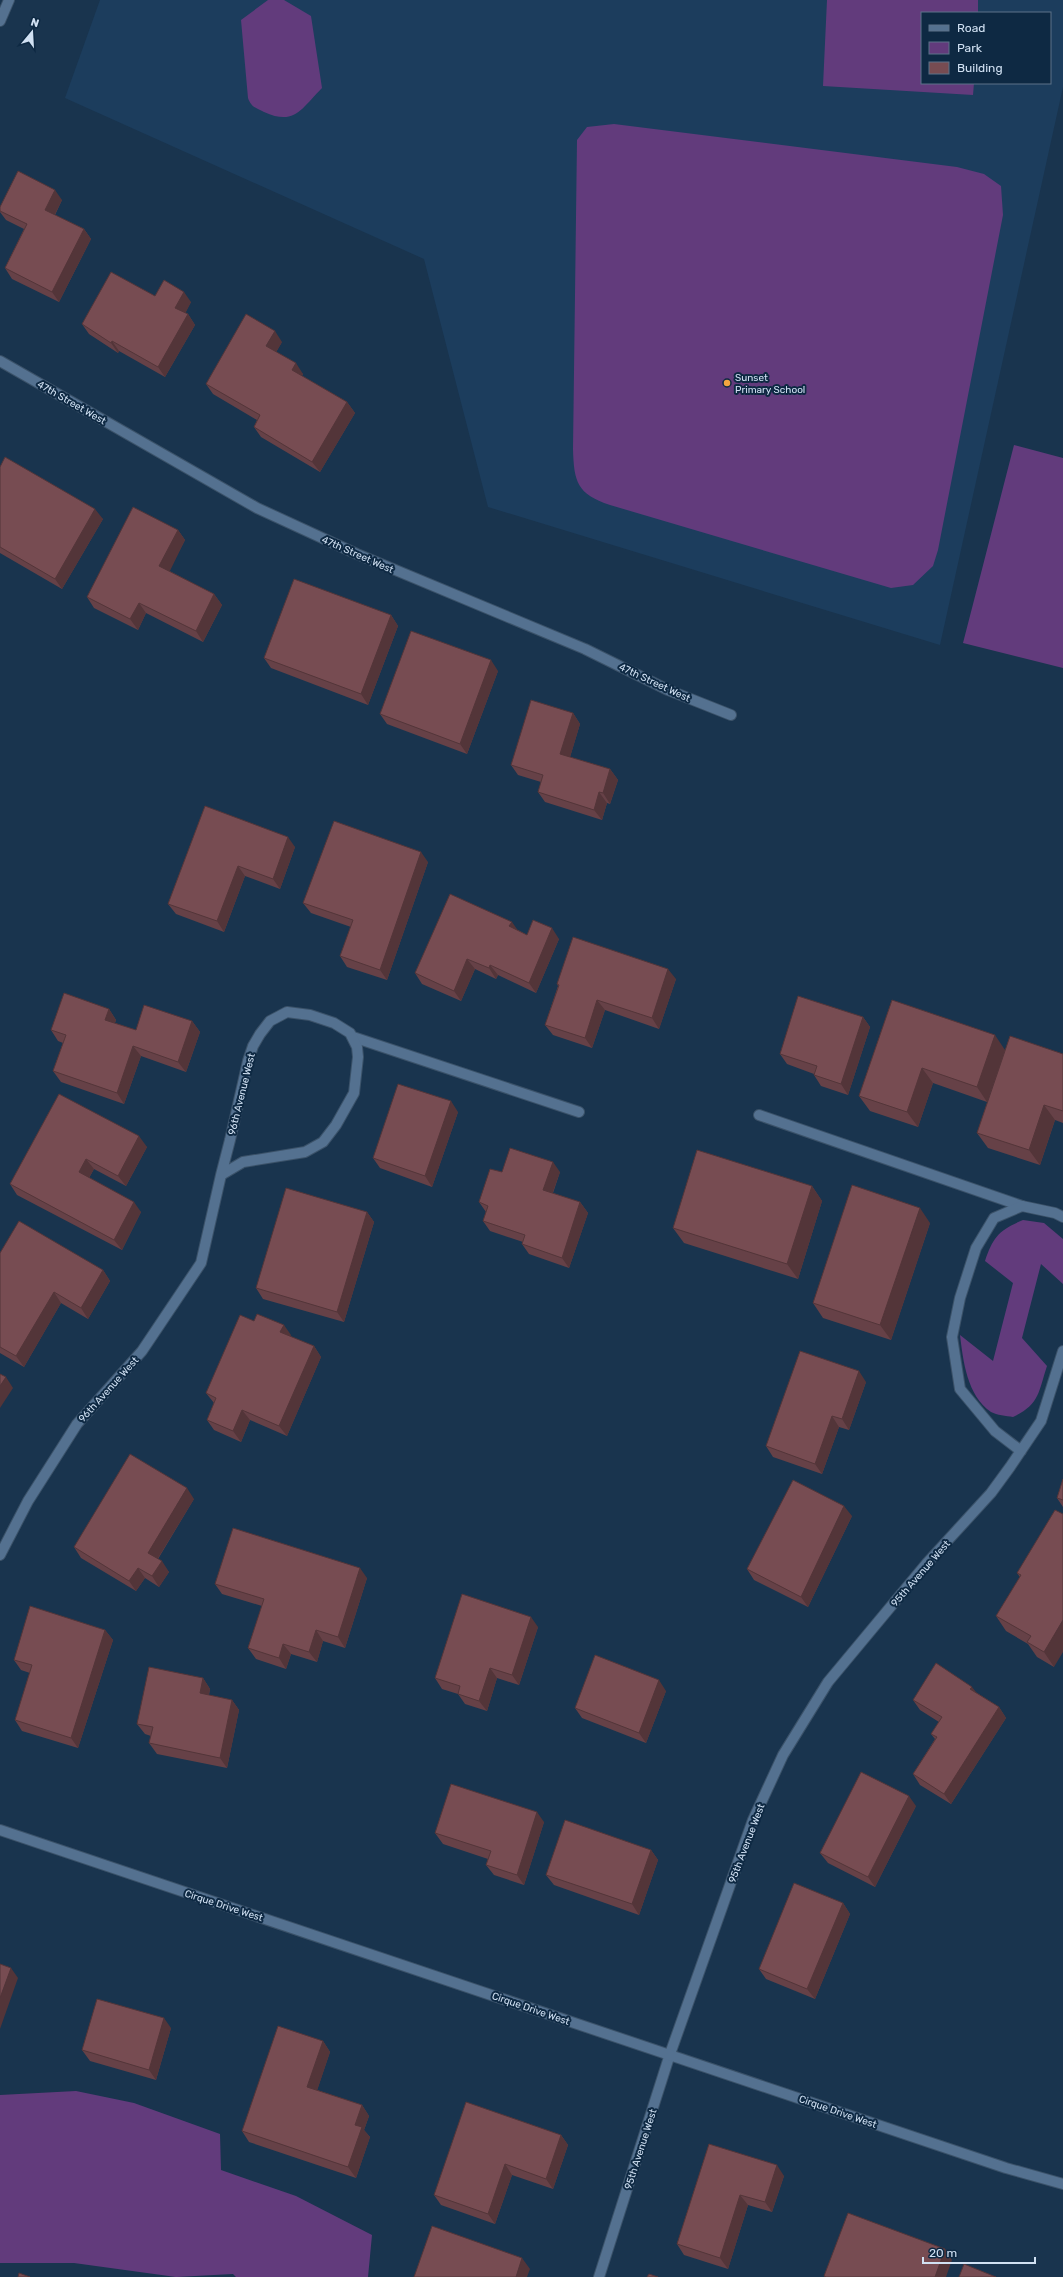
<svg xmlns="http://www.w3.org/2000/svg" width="1063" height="2277" font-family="Rubik,sans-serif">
	<rect width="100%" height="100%" fill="#19344e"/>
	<!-- built -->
	<path fill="#1c3d5d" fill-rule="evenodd" d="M100,0h963v87l-123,558 -452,-138 -64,-248 -359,-161zM922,13h128v70h-128z"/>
	<!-- green -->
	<path fill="#623b7c" d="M268,0h16l27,16 11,72c-21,21 -27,38 -58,24 -8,-4 -13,-5 -16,-14l-7,-78z
		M827,0h151v13h-56v70h52l-1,12 -150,-9z
		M614,124l343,43 27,7 17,12 2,29 -65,335 -5,16 -20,19 -22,3 -281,-83c-33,-11 -36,-23 -37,-56l4,-309 10,-13z
		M1014,445l49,13v210l-100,-25z
		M1023,1220l21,3 19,16v45l-22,-20 -19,74 25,28c-9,27 -7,38 -34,51 -7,-1 -16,-2 -22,-5 -24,-16 -28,-52 -31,-77l33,26 20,-78 -28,-22c8,-24 14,-31 38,-41z
		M76,2091l58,12 86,31 1,36 75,26 76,39 -4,42h-132l-3,-3 -57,3 -102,-14h-74v-168z"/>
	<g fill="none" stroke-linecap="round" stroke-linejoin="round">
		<!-- lane casing -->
		<g stroke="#3b5269" stroke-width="12">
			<path id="lane" d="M353,1037l226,75
				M759,1115l263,91"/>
		</g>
		<!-- street casing -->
		<g stroke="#3b5269" stroke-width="12">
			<path id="street" d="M0,21l9,-21
				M0,361l257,147 100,46 228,95 83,41 63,25
				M1021,1451l-26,-20 -35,-42 -8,-52 8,-39 16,-50 18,-30 28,-12 33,7 8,4
				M0,1555l28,-54 49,-77 65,-73 59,-88 20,-88 9,-35 18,-79 5,-15 7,-12 10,-13 17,-9 23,3 24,8 16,10 7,14 1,10 -4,36 -18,32 -13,17 -18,10 -62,10 -22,13
				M599,2277l71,-223 83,-234 30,-65 45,-73 99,-119 64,-70 19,-26 31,-46 22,-70"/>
		</g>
		<!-- secondary casing -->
		<g stroke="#3b5269" stroke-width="12">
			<path id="secondary" d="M0,1830l1006,338 57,16"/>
		</g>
		<!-- lane -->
		<use href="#lane" stroke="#547190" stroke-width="10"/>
		<!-- street -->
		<use href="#street" stroke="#547190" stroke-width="10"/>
		<!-- secondary -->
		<use href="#secondary" stroke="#547190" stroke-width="10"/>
	</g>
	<!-- wall -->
	<path fill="#664147" d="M62,200l-7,15 29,14 7,10 -32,63 -47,-23 -7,-11 19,-39 -18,-9 -6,-8v-5z
		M155,296l36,6 -6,11 3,1 7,11 -30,52 -46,-26 -1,2 -29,-19 -7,-10z
		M282,342l-6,10 27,22 -1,2 45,26 8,11 -35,59 -59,-35 -7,-10 3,-7 -44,-26 -7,-10z
		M0,467l103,52 -41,70 -62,-36z
		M178,530l7,10 -16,31 45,23 8,11 -19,37 -57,-29 -8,17 -44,-22 -7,-11z
		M391,615l7,11 -30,79 -97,-37 -7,-10z
		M498,671l-31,83 -80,-30 -7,-10z
		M573,713l7,11 -10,33 40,12 8,11 -8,24 -3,-1 -5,17 -57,-18 -7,-10 3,-10 -23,-7 -7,-10z
		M205,806l90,41 -15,42 -35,-13 -21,56 -48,-18 -8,-10z
		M428,862l-41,118 -40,-13 -7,-11 11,-29 -40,-14 -8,-10z
		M518,930l9,5 32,4 -23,54 -38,-18 -2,4 -21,-10 -14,32 -39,-17 -7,-11z
		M676,979l-17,50 -54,-19 -13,38 -39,-13 -8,-10 13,-39 -1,-2z
		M892,1000l113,50 58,4v69l-8,-3 -15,45 -52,-17 -11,-15 24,-72 -14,41 -54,-19 -15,44 -48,-16 -11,-15z
		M109,1009l7,11 -1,3 21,7 56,-9 8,11 -14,40 -45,-16 -17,48 -63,-22 -8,-11 10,-28 -5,-2 -7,-11z
		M863,1017l7,10 -22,68 -27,-9 -7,-11v-1l-27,-10 -7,-10z
		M59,1094l88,53 -21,39 -32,-17 -5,9 52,34 -19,38 -105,-55 -7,-11z
		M458,1112l-26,75 -52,-19 -7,-10z
		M502,1172h58l-7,21 27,9 8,11 -19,55 -40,-14 -7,-10 1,-2 -33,-11 -7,-10 3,-9 -7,-10z
		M812,1186l10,15 -24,78 -114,-36 -11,-15z
		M367,1212l7,10 -30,100 -81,-23 -7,-11z
		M930,1223l-39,117 -68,-22 -10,-15z
		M0,1253l103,17 7,11 -22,38 -27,-16 -37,64 -24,-14z
		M291,1335l-1,2 24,9 7,11 -34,79 -37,-16 -9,22 -27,-12 -7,-10 7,-17 -8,-10z
		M866,1382l-17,48 -10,-3 -17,47 -49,-17 -7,-11z
		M1063,1479v28l-6,-9z
		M194,1499l-36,60 11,13 -10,15 -14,-9 -9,13 -55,-33 -7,-11z
		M1063,1514l-9,153 -17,-10 -9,-13 -22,-13 -10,-15 24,-39 -3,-4z
		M852,1516l-44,91 -54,-27 -7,-11z
		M367,1578l-22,70 -22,-7 -6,21 -26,-8 -5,15 -30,-10 -8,-11 14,-42 -40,-12 -7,-10z
		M538,1627l-19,58 -22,-7 -10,33 -22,-7 -7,-10 -16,-5 -7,-11z
		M105,1630l8,10 -35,108 -56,-17 -7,-11 15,-47 -9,-3 -7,-10z
		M203,1678l7,11 -1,6 23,5 7,10 -12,58 -70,-14 -8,-11 2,-7 -6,-2 -8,-10z
		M666,1691l-20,52 -64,-25 -7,-10z
		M977,1693l22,14 7,11 -55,86 -31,-19 -7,-11 22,-35 -4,-5 8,-12 -19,-12 -7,-10z
		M916,1806l-41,81 -47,-24 -8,-10z
		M544,1822l-20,63 -30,-10 -8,-10 2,-6 -45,-15 -8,-11z
		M651,1850l7,10 -19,55 -85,-30 -8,-10z
		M843,1903l7,11 -35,85 -49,-20 -7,-10z
		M171,2028l-15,52 -66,-19 -8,-11z
		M323,2041l7,11 -13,38 45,15 7,11 -5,14 6,7 -14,41 -107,-36 -7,-11z
		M561,2135l7,10 -15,44 -41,-14 -17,49 -54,-19 -7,-10z
		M709,2144l75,32 -12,36 -24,-7 -20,64 -44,-14 -7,-11z"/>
	<!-- shaded-wall -->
	<path fill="#533539" d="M55,190l7,10 -10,20 -7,-10z
		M84,229l7,10 -32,63 -7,-10z
		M184,292l7,10 -8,16 -8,-10z
		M188,314l7,11 -30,52 -7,-10z
		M275,331l7,11 -8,14 -8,-10z
		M112,341l7,10 -1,2 -7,-10z
		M296,363l7,11 -4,6 -7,-10z
		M347,402l8,11 -35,59 -8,-10z
		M95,509l8,10 -41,70 -7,-10z
		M178,530l7,10 -18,37 -8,-11z
		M214,594l8,11 -19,37 -7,-11z
		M139,603l7,10 -8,17 -8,-11z
		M391,615l7,11 -30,79 -7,-11z
		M491,660l7,11 -31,83 -7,-10z
		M573,713l7,11 -12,40 -8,-10z
		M610,769l8,11 -8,24 -7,-11z
		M599,792l8,11 -5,17 -8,-10z
		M288,837l7,10 -15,42 -7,-10z
		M421,852l7,10 -41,118 -7,-10z
		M238,866l7,10 -21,56 -7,-11z
		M512,922l7,10 -10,-6z
		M552,928l7,11 -23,54 -7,-10z
		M467,959l8,10 -14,32 -7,-10z
		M490,965l8,10 -2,4 -7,-11z
		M668,969l8,10 -17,50 -7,-11z
		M597,1000l8,10 -13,38 -7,-10z
		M109,1009l7,11 -4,10 -7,-10z
		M863,1017l7,10 -22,68 -7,-11z
		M192,1021l8,11 -14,40 -8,-10z
		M995,1035l10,15 -18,52 -10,-15z
		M133,1046l8,10 -17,48 -7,-11z
		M922,1068l11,15 -15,44 -11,-15z
		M451,1101l7,11 -26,75 -7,-11z
		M1044,1105l11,15 -15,45 -11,-15z
		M139,1136l8,11 -21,39 -8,-10z
		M86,1159l8,10 -8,14 -7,-11z
		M553,1162l7,10 -10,28 -7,-10z
		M812,1186l10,15 -24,78 -11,-15z
		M134,1202l7,10 -19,38 -8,-10z
		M580,1202l8,11 -19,55 -7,-10z
		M920,1208l10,15 -39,117 -11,-15z
		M367,1212l7,10 -30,100 -7,-10z
		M103,1270l7,11 -22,38 -7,-11z
		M54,1292l7,11 -37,64 -8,-11z
		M284,1325l7,10 -3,8 -8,-11z
		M314,1346l7,11 -34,79 -8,-10z
		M859,1371l7,11 -17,48 -7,-11z
		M6,1377l7,11 -13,20v-22z
		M242,1410l8,10 -9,22 -8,-11z
		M832,1416l7,11 -17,47 -7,-10z
		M187,1488l7,11 -39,64 -7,-10z
		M844,1506l8,10 -44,91 -7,-10z
		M162,1561l7,11 -10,15 -7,-11z
		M138,1568l7,10 -9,13 -7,-10z
		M360,1568l7,10 -22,70 -7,-11z
		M531,1617l7,10 -19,58 -7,-10z
		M1063,1620v32l-9,15 -10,-15z
		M105,1630l8,10 -35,108 -7,-10z
		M316,1630l7,11 -6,21 -8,-10z
		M283,1644l8,10 -5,15 -7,-11z
		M490,1668l7,10 -10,33 -8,-10z
		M203,1678l7,11 -3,15 -7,-11z
		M659,1680l7,11 -20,52 -7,-10z
		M972,1687l8,10 -10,-8z
		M232,1700l7,10 -12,58 -7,-10z
		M999,1707l7,11 -55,86 -7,-10z
		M909,1796l7,10 -41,81 -7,-10z
		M537,1812l7,10 -20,63 -7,-10z
		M651,1850l7,10 -19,55 -7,-11z
		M843,1903l7,11 -35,85 -8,-10z
		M11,1968l7,10 -18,51v-31z
		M164,2018l7,10 -15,52 -7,-10z
		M323,2041l7,11 -15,45 -8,-10z
		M362,2105l7,11 -5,14 6,7 -14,41 -8,-11 7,-42z
		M561,2135l7,10 -15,44 -7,-10z
		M505,2164l7,11 -17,49 -7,-10z
		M777,2165l7,11 -12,36 -7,-10z
		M740,2195l8,10 -20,64 -8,-11z
		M945,2249l7,11 -6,17h-11z
		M522,2258l8,11 -3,8h-11z"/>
	<!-- building -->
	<path fill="#774c52" stroke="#533539" d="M18,171l37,19 -10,20 39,19 -32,63 -47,-24 22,-44 -27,-13v-4z
		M111,272l44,24 9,-16 20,12 -9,16 13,6 -30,53 -46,-26 -1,2 -29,-19z
		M246,314l29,17 -9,15 30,17 -4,7 55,32 -35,60 -58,-35 6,-12 -54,-31z
		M5,457l90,52 -40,70 -55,-32v-80z
		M133,507l45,23 -19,36 55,28 -18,37 -57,-28 -9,16 -43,-22z
		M294,579l97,36 -30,79 -97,-36z
		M411,631l80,29 -31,84 -80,-30z
		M531,700l42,13 -13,41 50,15 -7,24 -4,-1 -5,18 -56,-18 5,-17 -32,-10z
		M205,806l83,31 -15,42 -35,-13 -21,55 -49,-17z
		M334,821l87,31 -41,118 -40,-14 13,-36 -50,-17z
		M450,894l62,28 -3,4 18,9 6,-15 19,8 -23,55 -39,-18 -1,3 -22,-9 -13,32 -39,-18z
		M573,937l95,32 -16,49 -55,-18 -12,38 -40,-13 14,-40 -2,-1z
		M64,993l45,16 -4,11 31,10 8,-25 48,16 -14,41 -45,-16 -16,47 -64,-22 13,-36 -15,-5z
		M798,996l65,21 -22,67 -27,-9 3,-9 -37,-12z
		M892,1000l103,35 -18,52 -55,-19 -15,44 -48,-16z
		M1010,1036l53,18v57l-19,-6 -15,45 -52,-17z
		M398,1084l53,17 -26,75 -52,-18z
		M59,1094l80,42 -21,40 -32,-17 -7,13 55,30 -20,38 -104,-56z
		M510,1148l43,14 -10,28 37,12 -18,56 -40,-14 3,-9 -42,-14 5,-15 -9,-4 11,-33 12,3z
		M697,1150l115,36 -25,78 -114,-36z
		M852,1185l68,23 -40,117 -67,-22z
		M286,1188l81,24 -30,100 -81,-24z
		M19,1221l84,49 -22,38 -27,-16 -38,64 -16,-9v-94z
		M257,1314l27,11 -4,7 34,14 -35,80 -37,-16 -9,21 -26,-11 9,-22 -10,-5 34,-78 14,6z
		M800,1351l59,20 -17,48 -10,-3 -17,48 -49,-18z
		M0,1374l6,3 -6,9z
		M130,1454l57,34 -39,65 14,8 -10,15 -14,-8 -9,13 -55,-34z
		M1063,1479v21l-6,-2z
		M793,1480l51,26 -43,91 -54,-28z
		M1055,1510l8,4v106l-19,32 -17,-10 4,-6 -35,-20 25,-41 -4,-2z
		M233,1528l127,40 -22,69 -22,-7 -7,22 -26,-8 -4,14 -31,-10 16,-49 -49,-15z
		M462,1594l69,23 -19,58 -22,-7 -11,33 -21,-7 2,-8 -25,-8z
		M30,1606l75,24 -34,108 -56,-18 17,-55 -18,-5z
		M595,1655l64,25 -20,53 -64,-25z
		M936,1663l36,24 -2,2 29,18 -55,87 -31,-20 24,-37 -6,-3 11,-17 -29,-17z
		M149,1667l54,11 -3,15 32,7 -12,58 -71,-15 4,-16 -16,-3z
		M861,1772l48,24 -41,81 -48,-24z
		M451,1784l86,28 -20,63 -31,-10 5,-14 -56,-18z
		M565,1820l86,30 -19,54 -86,-29z
		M794,1883l49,20 -36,86 -48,-20z
		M0,1964l11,4 -11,30z
		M97,1999l67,19 -15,52 -67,-20z
		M278,2026l45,15 -16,46 55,18 -7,20 7,2 -14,40 -106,-36z
		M466,2102l95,33 -15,44 -41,-15 -17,50 -54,-19z
		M709,2144l68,21 -12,37 -25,-7 -20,63 -43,-14z
		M848,2213l97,36 -10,28h-109l-2,-1z
		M432,2226l90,32 -6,19h-102z
		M964,2264l32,13h-37z
		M19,2273l11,4h-12z
		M649,2274l9,3h-11z"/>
	<!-- markers -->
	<circle fill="#f2a540" stroke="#0e2943" stroke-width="1.5" cx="727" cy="383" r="4"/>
	<g text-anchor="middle" stroke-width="4" stroke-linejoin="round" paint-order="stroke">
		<!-- poi labels -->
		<g font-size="10" fill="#d1e1f3" stroke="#0e2943" text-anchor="start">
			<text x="735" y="381">Sunset<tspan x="735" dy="12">Primary School</tspan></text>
		</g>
		<!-- street labels -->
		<g font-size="10" fill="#d1e1f3" stroke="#0e2943">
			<text transform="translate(72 402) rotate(30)" y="4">47th Street West</text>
			<text transform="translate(358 554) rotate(24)" y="4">47th Street West</text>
			<text transform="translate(655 682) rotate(25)" y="4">47th Street West</text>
			<text transform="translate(241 1094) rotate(-76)" y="4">96th Avenue West</text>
			<text transform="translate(108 1389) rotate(-48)" y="4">96th Avenue West</text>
			<text transform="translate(920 1573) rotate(-49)" y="4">95th Avenue West</text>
			<text transform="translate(746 1843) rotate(-69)" y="4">95th Avenue West</text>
			<text transform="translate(224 1905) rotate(18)" y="4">Cirque Drive West</text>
			<text transform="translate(531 2008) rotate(19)" y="4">Cirque Drive West</text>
			<text transform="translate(838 2111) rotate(19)" y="4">Cirque Drive West</text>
			<text transform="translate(640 2149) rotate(-72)" y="4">95th Avenue West</text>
		</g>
	</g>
	<!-- legend -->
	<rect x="921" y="12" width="130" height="72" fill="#0e2943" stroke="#5c7389"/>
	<rect x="929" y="25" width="20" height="6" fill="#547190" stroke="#5c7389"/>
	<text x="957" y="32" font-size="12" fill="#d1e1f3">Road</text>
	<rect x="929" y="42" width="20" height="12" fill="#623b7c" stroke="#5c7389"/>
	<text x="957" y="52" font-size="12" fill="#d1e1f3">Park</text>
	<rect x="929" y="62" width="20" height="12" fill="#774c52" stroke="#5c7389"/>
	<text x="957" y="72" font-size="12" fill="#d1e1f3">Building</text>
	<!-- north arrow -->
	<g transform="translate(32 32) rotate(18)" stroke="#0e2943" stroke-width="3" paint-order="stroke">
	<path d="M0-3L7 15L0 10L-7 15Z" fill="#d1e1f3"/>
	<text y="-6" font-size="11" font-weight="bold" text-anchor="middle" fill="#d1e1f3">N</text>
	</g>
	<!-- scale -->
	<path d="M923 2257v6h112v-6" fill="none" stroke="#d1e1f3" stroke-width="2"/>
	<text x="929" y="2257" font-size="12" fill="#d1e1f3" stroke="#0e2943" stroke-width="3" paint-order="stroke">20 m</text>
</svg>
